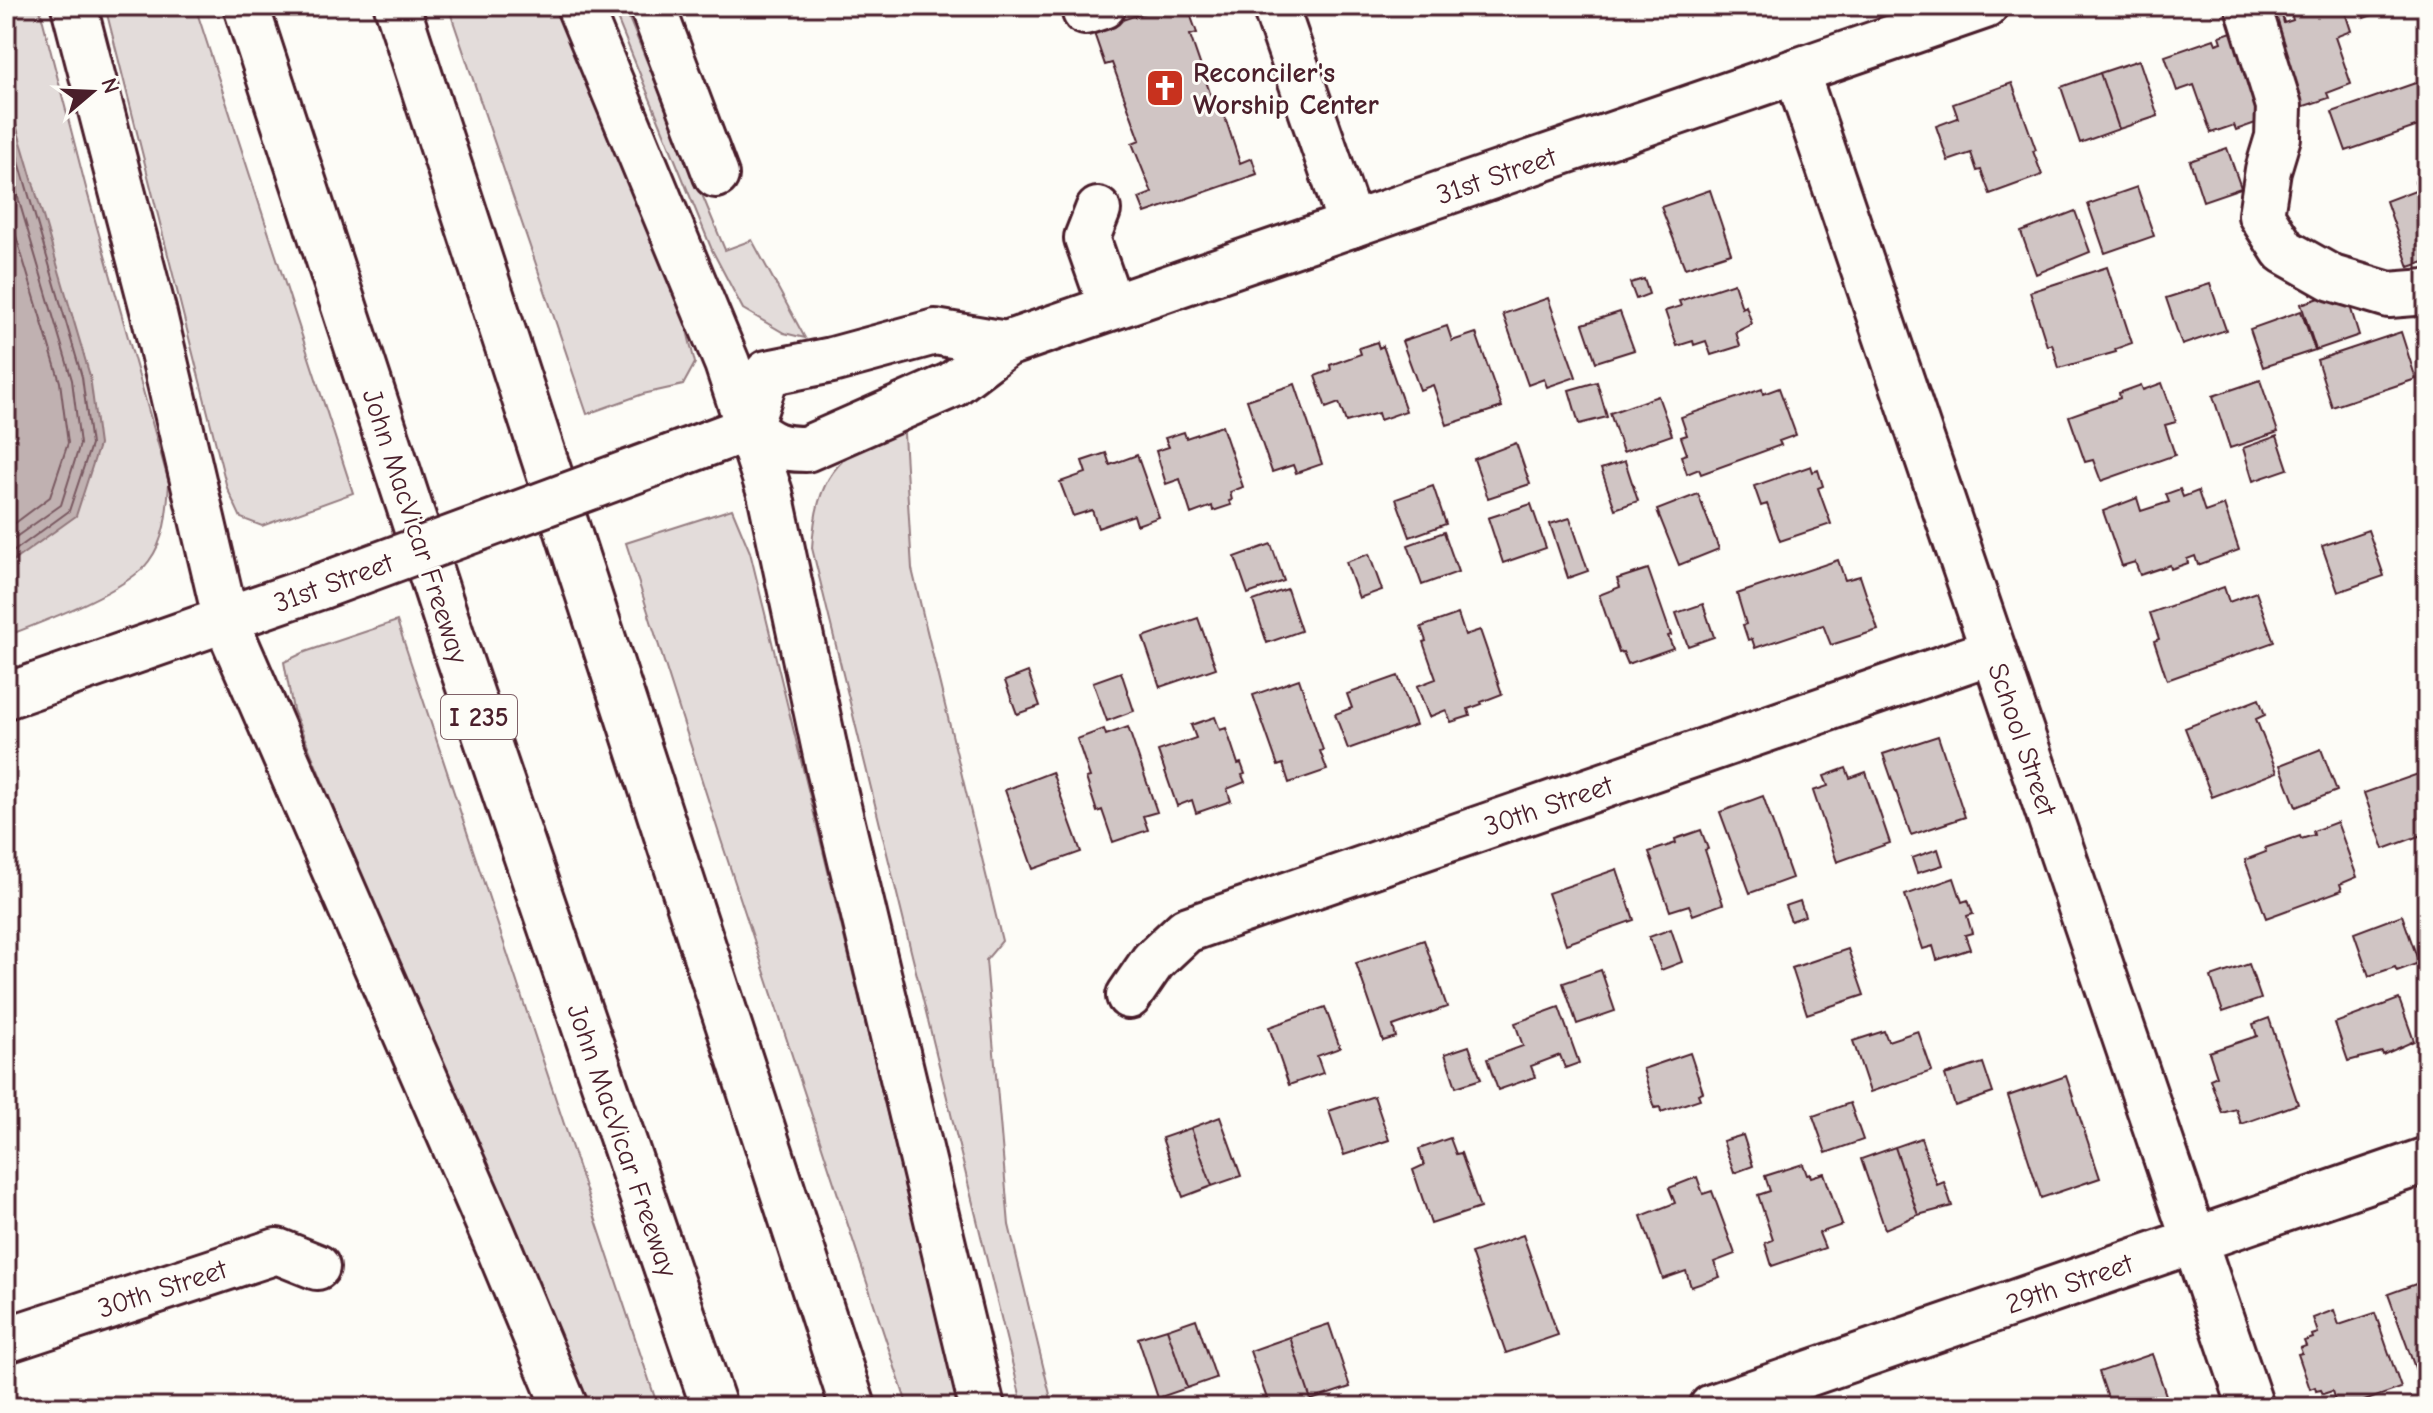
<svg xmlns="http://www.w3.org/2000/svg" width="2433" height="1413" font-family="'Comic Neue',sans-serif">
	<rect width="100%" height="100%" fill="#fdfcf7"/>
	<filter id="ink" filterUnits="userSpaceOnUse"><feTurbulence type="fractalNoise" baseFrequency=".0125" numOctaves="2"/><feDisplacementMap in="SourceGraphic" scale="16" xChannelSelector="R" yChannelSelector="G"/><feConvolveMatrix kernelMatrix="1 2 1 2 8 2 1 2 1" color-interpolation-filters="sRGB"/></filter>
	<g filter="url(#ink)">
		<!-- green -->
		<path fill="#e3dcda" stroke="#967e82" stroke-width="2" d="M6,6h33l47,182 83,295c-2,27 -3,55 -20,78 -20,29 -109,62 -143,75z
			M105,6h90l158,487 -91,33 -21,-8 -14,-30z
			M448,6h111l124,308 12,49 -12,22 -40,9 -56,20z
			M612,6h12l101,244 27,-10 53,98 -21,-5 -41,-24 -31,-59z
			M903,417l9,152 90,372 -16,19 23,265 44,182h-30l-211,-859c5,-80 29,-90 91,-131z
			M732,509l18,43 209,855h-51l-187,-567 -95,-297z
			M397,621l261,786h-68l-154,-353 -143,-344 -9,-48 21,-10z"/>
		<!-- water -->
		<path fill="#c0b1b1" stroke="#91777b" stroke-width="2" d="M6,91l84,285 9,69 -23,71 -70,50z"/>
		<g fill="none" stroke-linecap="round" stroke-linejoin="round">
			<!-- shore -->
			<path stroke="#795961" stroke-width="2" d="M6,117l76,260 9,68 -22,66 -63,46
				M6,157l66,223 8,64 -19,61 -55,39
				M6,203l54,179 8,61 -18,54 -44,33"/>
		</g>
		<!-- building -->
		<path fill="#d0c5c4" stroke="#4a1f2b" stroke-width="2" d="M1163,6h24l10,27 -7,2 27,78 6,-2 17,52 12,-5 5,16 -112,39 -6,-15 13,-5 -20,-50 8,-3 -28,-77 -7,2 -12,-35z
			M2312,6h31l8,25 -16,6 16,47 -24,9 2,5 -34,11 -30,-88 17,-6 2,8 9,-3 -2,-7z
			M2360,6h38l-34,12z
			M2240,29l30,89 -34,12 -2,-5 -23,8 -17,-48 -17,6 -12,-35 49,-17 2,5 6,-2 -2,-6z
			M2139,60l19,56 -39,13 -19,-56z
			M2100,73l19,56 -39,14 -19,-56z
			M2427,79v44l-81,28 -14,-39z
			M2012,83l24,67 -3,1 9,24 -52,19 -9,-24 -4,1 -6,-18 -23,8 -12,-35 22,-8 -5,-14z
			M2227,148l14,40 -38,13 -13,-40z
			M2427,176v85l-18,6 -23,-66 32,-12 -3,-8z
			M2137,187l17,49 -49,17 -17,-49z
			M1710,190l21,63 -46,15 -24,-61z
			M2075,211l15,41 -54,22 -15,-42z
			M2107,267l25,76 -17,6 1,3 -57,16 -7,-24 -5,2 -17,-54z
			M1644,279l5,15 -13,5 -6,-16z
			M1734,283l8,25 4,-2 6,18 -16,8 4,14 -29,9 -5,-14 -12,4 -1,-4 -16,5 -12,-35 16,-5 -2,-5z
			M2210,284l16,46 -44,15 -16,-47z
			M2345,290l14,45 -43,15 -15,-46z
			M1548,298l28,79 -29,10 -3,-8 -16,6 -25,-71z
			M2301,311l14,39 -52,17 -13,-38z
			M1620,312l14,38 -38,12 -13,-38z
			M1447,326l5,15 24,-8 26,74 -55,18 -14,-40 -13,5 -18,-49z
			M2401,332l15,47 -84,28 -15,-47z
			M1377,342l2,6 4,-2 23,65 -26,9 -2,-7 -32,9 -7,-19 -13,5 -11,-32 16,-6 -1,-5 31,-11 -2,-6z
			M2260,380l18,52 -48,16 -17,-52z
			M1597,382l10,35 -28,7 -10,-34z
			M2162,383l14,39 -11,3 10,30 -74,26 -8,-21 -8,2 -16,-46 51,-18 -1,-5 22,-8 2,5z
			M1295,384l27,80 -26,9 -3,-8 -21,7 -25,-72z
			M1779,388l17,47 -17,6 2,4 -80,29 -2,-5 -12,5 -6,-18 6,-2 -6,-17 6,-2 -6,-18 81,-28 1,5z
			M1658,396l14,39 -49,17 -13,-39z
			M1222,426l21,61 -13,5 2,8 -3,1 2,4 -18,6 -1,-5 -21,8 -11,-35 -14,5 -10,-33 13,-4 -4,-9 19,-6 2,6z
			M2277,436l11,33 -35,12 -10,-33z
			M1516,443l14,41 -42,14 -14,-39z
			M1106,453l4,12 27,-10 22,62 -22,8 -3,-10 -36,13 -6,-18 -19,6 -13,-34 26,-9 -4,-12z
			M1625,461l13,40 -23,8 -14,-40z
			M1811,466l2,6 5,-2 5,16 -5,2 13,36 -51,17 -13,-37 -6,2 -7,-20z
			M1433,486l13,38 -36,13 -14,-38z
			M2180,489l3,8 15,-6 7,21 19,-7 15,45 -41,15 -3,-9 -8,3 1,4 -17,6 -1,-4 -30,10 -5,-13 -13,4 -19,-55 34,-13 4,13 28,-9 -3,-8z
			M1698,494l21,55 -40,16 -22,-55z
			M1531,504l15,44 -43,15 -15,-45z
			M1570,518l18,53 -20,7 -18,-54z
			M2368,530l16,46 -46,16 -16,-46z
			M1444,532l14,40 -36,13 -14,-40z
			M1271,544l13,37 -36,13 -13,-37z
			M1369,554l13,36 -23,8 -13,-36z
			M1838,560l7,20 15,-4 18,54 -47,15 -8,-20 -68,23 -3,-9 -4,1 -5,-15 3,-1 -9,-30z
			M1648,569l23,66 -3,1 5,12 -45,16 -5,-12 -4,1 -20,-58 21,-8 -3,-8z
			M2224,587l5,15 27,-10 18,50 -107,38 -13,-39 5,-2 -9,-26z
			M1287,589l14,42 -34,12 -14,-42z
			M1703,604l11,33 -26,9 -12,-33z
			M1458,614l7,21 15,-5 22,64 -21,8 1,2 -14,5 2,7 -19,6 -5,-12 -17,7 -12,-31 19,-7 -13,-37 3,-1 -5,-14z
			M1198,618l18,50 -56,19 -17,-50z
			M1028,672l12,34 -23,8 -12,-33z
			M1121,672l13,39 -27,10 -14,-39z
			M1398,676l18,49 -68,24 -13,-35 17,-6 -5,-14z
			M1299,679l24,71 -3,1 7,19 -38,13 -6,-19 -5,2 -25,-71z
			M2259,699l6,16 -9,4 21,53 -65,25 -27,-69z
			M1215,717l5,13 6,-2 12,36 3,-1 4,11 -3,1 3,7 -18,7 4,12 -35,12 -4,-13 -15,6 -19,-55 38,-13 -5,-13z
			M1128,727l29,85 -14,4 5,14 -35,12 -11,-32 -5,2 -11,-34 4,-1 -13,-38 27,-10 2,6z
			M1938,736l27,81 -54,18 -28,-81z
			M2321,749l16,42 -41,16 -16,-42z
			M1846,768l4,10 16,-6 24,71 -53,19 -24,-71 15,-5 -4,-10z
			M1052,772l29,80 -48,17 -28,-79z
			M2421,773l6,17v43l-43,16 -20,-56z
			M1763,796l29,82 -42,15 -30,-81z
			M2337,822l20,55 -17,7 2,6 -76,28 -21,-58 21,-8 -1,-4 35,-12 1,3 13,-4 -1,-4z
			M1701,830l7,19 -3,1 18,54 -30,11 -4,-10 -19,6 -21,-59 27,-9 -1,-4z
			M1938,849l5,16 -26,8 -5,-15z
			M1617,869l17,51 -68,24 -18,-51z
			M1954,878l8,24 6,-2 5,14 -6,2 5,17 -7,2 5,14 -33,11 -4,-14 -10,3 -18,-54z
			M1800,901l5,15 -14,5 -6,-15z
			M2402,915l17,48 -22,8 -2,-4 -26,9 -15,-43z
			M1671,929l11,33 -21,8 -12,-33z
			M1424,940l23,67 -54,19 3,11 -13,4 -27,-78z
			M1848,949l16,46 -57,19 -15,-46z
			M2249,964l12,35 -38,13 -12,-35z
			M1601,970l14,41 -38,13 -14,-41z
			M2399,999l15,42 -31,14 -1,-3 -34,9 -13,-38z
			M1325,1007l15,41 -23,8 6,17 -34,12 -20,-58z
			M1559,1007l20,56 -14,5 -5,-13 -29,11 4,11 -37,13 -11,-31 36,-13 -8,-23z
			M2269,1018l29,86 -57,20 -5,-15 -14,4 -12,-34 7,-3 -8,-24 48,-16 -4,-12z
			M1884,1031l4,10 30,-10 14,40 -62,21 -17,-51z
			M1469,1046l12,33 -25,8 -11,-33z
			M1690,1053l13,39 -5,2 2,5 -39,13 -1,-5 -5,1 -12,-39z
			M1983,1063l10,30 -38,13 -10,-31z
			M2066,1076l34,102 -59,20 -33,-102z
			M1374,1096l15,44 -45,15 -15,-44z
			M1850,1103l13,37 -37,13 -13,-37z
			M1220,1117l21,59 -29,10 -21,-58z
			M1191,1128l21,58 -29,11 -21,-59z
			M1743,1135l10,31 -19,7 -11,-32z
			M1450,1138l6,16 5,-1 19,55 -49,16 -18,-54 11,-5 -5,-16z
			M1921,1138l16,47 7,-3 8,24 -34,9 -23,-68z
			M1895,1147l23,68 -33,14 -24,-70z
			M1803,1164l4,11 3,-1 1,3 13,-4 18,52 -23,8 6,15 -53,18 -7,-23 8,-3 -15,-45 12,-4 -5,-15z
			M1697,1177l6,17 9,-3 23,63 -21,8 6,15 -29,10 -5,-16 -23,8 -22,-63 34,-13 -6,-15z
			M1523,1235l35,100 -52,18 -35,-100z
			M2427,1280v93l-9,3 -30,-82z
			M2334,1310l5,15 36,-12 26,75 -37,13 2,6h-29l-5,-16 -9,3 -2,-4 -5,1 -1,-4 -5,2 -12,-35 4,-1 -2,-5 6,-2 -2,-5 9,-3 -1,-3 6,-2 -5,-15z
			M1196,1319l20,59 -29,10 -20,-59z
			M1329,1324l21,63 -39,13 -21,-63z
			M1167,1329l20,59 -29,10 -20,-60z
			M1290,1337l21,63 -20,7h-21l-20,-56z
			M2152,1354l18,53h-59l-12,-35z
			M2031,1398l4,9h-32z"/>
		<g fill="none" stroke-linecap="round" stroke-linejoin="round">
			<!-- minor casing -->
			<g stroke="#4a1f2b" stroke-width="50">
				<path id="minor" d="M652,6l64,169
					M1275,6l76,219
					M2248,6l31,100 -1,31 -10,33 -7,45 23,36 48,27 57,17 38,-3
					M1085,12l18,-6
					M1796,71l455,1336
					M1098,210l-11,28 24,68
					M1129,996l24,-35 33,-31 807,-279
					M6,1340l271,-89 40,16
					M1712,1407l715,-247"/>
			</g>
			<!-- major casing -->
			<g stroke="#4a1f2b" stroke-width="50">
				<path id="major" d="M749,428c22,17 29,21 57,21l146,-64 54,-41 979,-338
					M749,428l18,-55 65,-13 103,-28 71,12
					M666,459l83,-31
					M6,696l313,-109"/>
			</g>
			<!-- highway casing -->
			<g stroke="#4a1f2b" stroke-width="50">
				<path id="highway" d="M74,6l79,304 73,311 267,613 72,173
					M246,6l206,631 262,770
					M397,6l456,1401
					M579,6l148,357 43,130 59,276 153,638"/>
			</g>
			<!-- minor -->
			<use href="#minor" stroke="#fdfcf7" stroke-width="44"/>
			<!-- major -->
			<use href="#major" stroke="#fdfcf7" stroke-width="44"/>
			<!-- highway -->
			<use href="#highway" stroke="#fdfcf7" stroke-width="44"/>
			<!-- major-bridge casing -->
			<g stroke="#4a1f2b" stroke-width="50" stroke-linecap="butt">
				<path id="major-bridge" d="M319,587l347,-128"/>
			</g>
			<!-- major-bridge -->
			<use href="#major-bridge" stroke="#fdfcf7" stroke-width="44"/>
		</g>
	</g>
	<!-- icons -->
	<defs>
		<g id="church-square" transform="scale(2)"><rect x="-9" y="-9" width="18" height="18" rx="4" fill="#c8321e" stroke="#fdfcf7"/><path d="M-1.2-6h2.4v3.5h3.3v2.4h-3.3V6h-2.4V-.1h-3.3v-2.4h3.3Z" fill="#fff"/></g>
	</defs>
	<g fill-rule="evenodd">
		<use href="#church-square" x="1165" y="88"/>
	</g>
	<g text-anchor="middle" stroke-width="6" stroke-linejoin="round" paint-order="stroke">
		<!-- shield labels -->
		<rect fill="#fdfcf7" stroke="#806168" stroke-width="2" x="441" y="695" width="76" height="44" rx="6"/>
		<g font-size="26" font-weight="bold" fill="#4a1f2b">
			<text x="479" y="726">I 235</text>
		</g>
		<!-- poi labels -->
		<g font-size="28" font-weight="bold" fill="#4a1f2b" stroke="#fdfcf7" text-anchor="start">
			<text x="1193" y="82">Reconciler's<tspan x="1193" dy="32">Worship Center</tspan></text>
		</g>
		<!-- street labels -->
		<g font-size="28" fill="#4a1f2b" stroke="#fdfcf7">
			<text transform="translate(1496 175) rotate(-19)" y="10">31st Street</text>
			<text transform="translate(416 526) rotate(72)" y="10">John MacVicar Freeway</text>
			<text transform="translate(333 582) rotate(-20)" y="10">31st Street</text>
			<text transform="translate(2023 739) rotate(71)" y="10">School Street</text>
			<text transform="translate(1548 805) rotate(-19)" y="10">30th Street</text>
			<text transform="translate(623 1140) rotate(71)" y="10">John MacVicar Freeway</text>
			<text transform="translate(2069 1283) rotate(-19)" y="10">29th Street</text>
			<text transform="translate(162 1288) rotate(-18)" y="10">30th Street</text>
		</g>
	</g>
	<!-- margin -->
	<rect width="2433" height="1413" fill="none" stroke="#fdfcf7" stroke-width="32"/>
	<rect x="16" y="16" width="2401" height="1381" fill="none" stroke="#4a1f2b" stroke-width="3" filter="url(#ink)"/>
	<!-- north arrow -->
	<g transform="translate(92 92) rotate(71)" stroke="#fdfcf7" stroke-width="6" paint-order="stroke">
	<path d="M0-6L14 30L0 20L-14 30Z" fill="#4a1f2b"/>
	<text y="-12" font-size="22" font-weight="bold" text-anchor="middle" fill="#4a1f2b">N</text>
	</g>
</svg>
